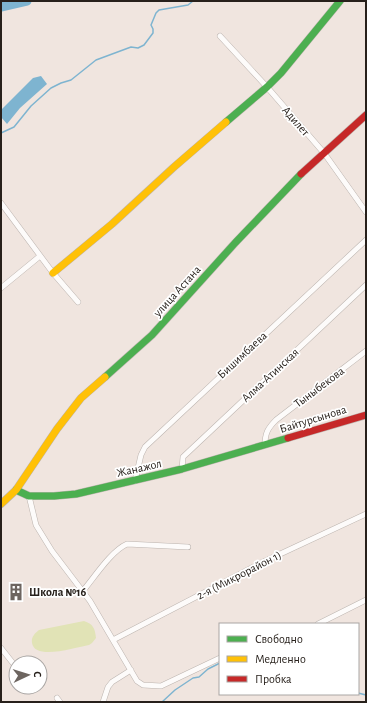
<svg xmlns="http://www.w3.org/2000/svg" width="367" height="703" font-family="'Alegreya Sans',sans-serif">
	<rect width="100%" height="100%" fill="#f0e5df"/>
	<!-- green -->
	<path fill="#e1e3b6" d="M84,621c9,3 11,7 12,17l-4,5 -3,2c-13,2 -54,16 -57,-2 -1,-6 3,-10 7,-13z"/>
	<!-- water -->
	<path fill="#7eb4d0" d="M41,76l6,8 -27,24 -13,16 -6,-7v-7l32,-32z"/>
	<g fill="none" stroke-linecap="round" stroke-linejoin="round">
		<!-- stream -->
		<path stroke="#7eb4d0" stroke-width="1.5" d="M1,133l13,-6 17,-21 20,-18 10,-5 10,-3 25,-20 35,-13 7,1 6,-3 9,-12v-4l-2,-4 5,-12 3,-3 29,-5 5,-4
			M358,693l8,2
			M162,702l13,-12 18,-12 6,-1 9,-8 12,-6"/>
		<!-- river -->
		<path stroke="#7eb4d0" stroke-width="9" d="M1,7l26,-6"/>
		<!-- street casing -->
		<g stroke="#bcb4af" stroke-width="6">
			<path id="street" d="M220,36l47,51 57,66 42,59
				M1,203l52,70 25,29
				M1,288l39,-32
				M265,445c0,-12 3,-17 11,-25l90,-69
				M182,469l1,-12 183,-172
				M135,481l6,-26 4,-8 221,-207
				M29,496l7,29 16,26 38,50 47,80 6,4 18,1 59,-28
				M82,592c12,-14 29,-41 45,-48l61,3
				M318,624l48,-24
				M113,640l150,-78 103,-48
				M1,648l15,19
				M57,698l3,4
				M103,702l5,-15 4,-5 19,-12"/>
		</g>
		<!-- fast casing -->
		<g stroke="#bcb4af" stroke-width="8">
			<path id="fast" d="M226,122l41,-35 14,-14 59,-72
				M105,377l47,-42 83,-92 66,-69
				M16,490l13,6h25l22,-2 106,-25 106,-31"/>
		</g>
		<!-- slow casing -->
		<g stroke="#bcb4af" stroke-width="8">
			<path id="slow" d="M53,273l59,-49 62,-57 52,-45
				M1,504l15,-14 41,-61 24,-31 24,-21"/>
		</g>
		<!-- jam casing -->
		<g stroke="#bcb4af" stroke-width="8">
			<path id="jam" d="M301,174l65,-59
				M288,438l78,-23"/>
		</g>
		<!-- street -->
		<use href="#street" stroke="#fdfbfa" stroke-width="5"/>
		<!-- fast -->
		<use href="#fast" stroke="#4caf50" stroke-width="7"/>
		<!-- slow -->
		<use href="#slow" stroke="#ffc107" stroke-width="7"/>
		<!-- jam -->
		<use href="#jam" stroke="#c62828" stroke-width="7"/>
	</g>
	<!-- icons -->
	<defs>
		<g id="building-bare" transform="scale(1.38)"><path d="M-4-6H4V6H1V3H-1V6H-4ZM-2.5-4.3h1.7v1.8h-1.7ZM.8-4.3h1.7v1.8H.8ZM-2.5-1h1.7V.8h-1.7ZM.8-1h1.7V.8H.8Z" fill="#6d6560" stroke="#fff" stroke-width="2.5" paint-order="stroke"/></g>
	</defs>
	<g fill-rule="evenodd">
		<use href="#building-bare" x="16" y="592"/>
	</g>
	<g text-anchor="middle" stroke-width="3.5" stroke-linejoin="round" paint-order="stroke">
		<!-- street labels -->
		<g font-size="12" fill="#27201b" stroke="#fff">
			<text transform="translate(296 121) rotate(49)" y="4">Адилет</text>
			<text transform="translate(177 291) rotate(-48)" y="4">улица Астана</text>
			<text transform="translate(242 355) rotate(-43)" y="4">Бишимбаева</text>
			<text transform="translate(270 375) rotate(-43)" y="4">Алма-Атинская</text>
			<text transform="translate(319 387) rotate(-37)" y="4">Тыныбекова</text>
			<text transform="translate(313 419) rotate(-17)" y="4">Байтурсынова</text>
			<text transform="translate(139 468) rotate(-13)" y="4">Жанажол</text>
			<text transform="translate(239 575) rotate(-27)" y="4">2-я (Микрорайон 1)</text>
		</g>
		<!-- poi labels -->
		<g font-size="12" font-weight="bold" fill="#27201b" stroke="#fff" text-anchor="start">
			<text x="29" y="596">Школа №16</text>
		</g>
	</g>
	<!-- border -->
	<rect width="367" height="703" fill="none" stroke="#27201b" stroke-width="4"/>
	<!-- legend -->
	<rect x="219" y="623" width="140" height="72" fill="#ffffff" stroke="#a9a6a4"/>
	<rect x="227" y="636" width="20" height="6" fill="#4caf50" stroke="#a9a6a4"/>
	<text x="255" y="643" font-size="12" fill="#27201b">Свободно</text>
	<rect x="227" y="656" width="20" height="6" fill="#ffc107" stroke="#a9a6a4"/>
	<text x="255" y="663" font-size="12" fill="#27201b">Медленно</text>
	<rect x="227" y="676" width="20" height="6" fill="#c62828" stroke="#a9a6a4"/>
	<text x="255" y="683" font-size="12" fill="#27201b">Пробка</text>
	<!-- north arrow -->
	<g transform="translate(28 675) rotate(86)"><circle r="19" fill="#ffffff" stroke="#a9a6a4"/>
	<path d="M0-3L7 15L0 10L-7 15Z" fill="#6d6560"/>
	<text y="-6" font-size="11" font-weight="bold" text-anchor="middle" fill="#27201b">С</text>
	</g>
</svg>
